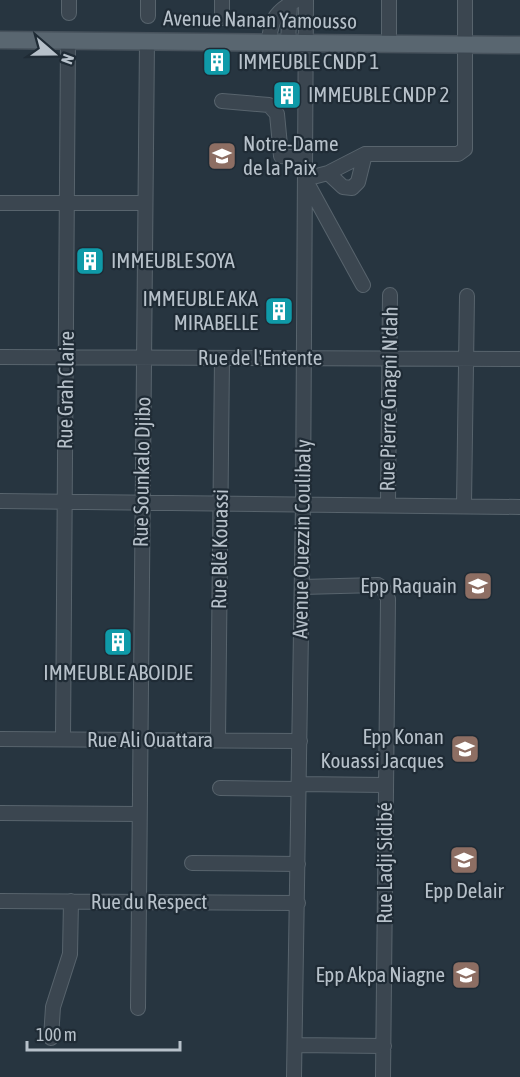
<svg xmlns="http://www.w3.org/2000/svg" width="520" height="1077" font-family="'Asap Condensed',sans-serif">
	<rect width="100%" height="100%" fill="#273540"/>
	<g fill="none" stroke-linecap="round" stroke-linejoin="round">
		<!-- minor casing -->
		<g stroke="#58646d" stroke-width="16">
			<path id="minor" d="M69,13v-13
				M148,16v-16
				M222,18v-18
				M268,43c4,-20 4,-28 22,-39
				M288,43l2,-39 5,-3
				M389,44v-44
				M222,101l47,4 8,9 4,42 24,2
				M328,173l15,14 9,1 6,-6 7,-28
				M0,203h145
				M363,285l-58,-106 23,-6 37,-19h93l7,-5v-149
				M0,357l520,2
				M0,501l520,6
				M388,504l2,-209
				M464,504l3,-208
				M302,587l76,-2 5,3 5,11 -5,478
				M0,739l300,2
				M63,739l5,-698
				M218,740l4,-382
				M299,784l86,1
				M220,788l79,1
				M0,813l139,1
				M192,863l106,1
				M0,901l298,2
				M138,1008l9,-967
				M51,1038l2,-31 17,-53 1,-53
				M295,1045l89,1
				M294,1077l9,-574 3,-503"/>
		</g>
		<!-- major casing -->
		<g stroke="#47525c" stroke-width="19">
			<path id="major" d="M0,40l520,5"/>
		</g>
		<!-- minor -->
		<use href="#minor" stroke="#3b4650" stroke-width="14"/>
		<!-- major -->
		<use href="#major" stroke="#596670" stroke-width="16"/>
	</g>
	<!-- icons -->
	<defs>
		<g id="building-square" transform="scale(1.5)"><rect x="-9" y="-9" width="18" height="18" rx="4" fill="#0f9aa8" stroke="#1f2b35"/><path d="M-4-6H4V6H1V3H-1V6H-4ZM-2.5-4.3h1.7v1.8h-1.7ZM.8-4.3h1.7v1.8H.8ZM-2.5-1h1.7V.8h-1.7ZM.8-1h1.7V.8H.8Z" fill="#fff"/></g>
		<g id="school-square" transform="scale(1.5)"><rect x="-9" y="-9" width="18" height="18" rx="4" fill="#8d6e63" stroke="#1f2b35"/><path d="M0-5L7-2L0 1L-7-2ZM-4 1L0 2.5L4 1V4Q0 6-4 4Z" fill="#fff"/></g>
	</defs>
	<g fill-rule="evenodd">
		<use href="#building-square" x="217" y="62"/>
		<use href="#building-square" x="287" y="95"/>
		<use href="#school-square" x="222" y="156"/>
		<use href="#building-square" x="90" y="261"/>
		<use href="#building-square" x="279" y="311"/>
		<use href="#school-square" x="478" y="586"/>
		<use href="#building-square" x="118" y="642"/>
		<use href="#school-square" x="465" y="749"/>
		<use href="#school-square" x="464" y="860"/>
		<use href="#school-square" x="466" y="975"/>
	</g>
	<g text-anchor="middle" stroke-width="4.5" stroke-linejoin="round" paint-order="stroke">
		<!-- street labels -->
		<g font-size="21" fill="#b7c1ca" stroke="#1f2b35">
			<text transform="translate(260 20) rotate(1)" y="7">Avenue Nanan Yamousso</text>
			<text x="260" y="365">Rue de l'Entente</text>
			<text transform="translate(66 390) rotate(-89)" y="7">Rue Grah Claire</text>
			<text transform="translate(389 399) rotate(-89)" y="7">Rue Pierre Gnagni N'dah</text>
			<text transform="translate(142 472) rotate(-89)" y="7">Rue Sounkalo Djibo</text>
			<text transform="translate(302 539) rotate(-89)" y="7">Avenue Ouezzin Coulibaly</text>
			<text transform="translate(220 549) rotate(-89)" y="7">Rue Blé Kouassi</text>
			<text x="150" y="747">Rue Ali Ouattara</text>
			<text transform="translate(385 863) rotate(-90)" y="7">Rue Ladji Sidibé</text>
			<text x="149" y="909">Rue du Respect</text>
		</g>
		<!-- poi labels -->
		<g font-size="21" fill="#b7c1ca" stroke="#1f2b35" text-anchor="start">
			<text x="238" y="69">IMMEUBLE CNDP 1</text>
			<text x="308" y="102">IMMEUBLE CNDP 2</text>
			<text x="243" y="151">Notre-Dame<tspan x="243" dy="24">de la Paix</tspan></text>
			<text x="111" y="268">IMMEUBLE SOYA</text>
			<text x="258" y="306" text-anchor="end">IMMEUBLE AKA<tspan x="258" dy="24">MIRABELLE</tspan></text>
			<text x="457" y="593" text-anchor="end">Epp Raquain</text>
			<text x="118" y="680" text-anchor="middle">IMMEUBLE ABOIDJE</text>
			<text x="444" y="744" text-anchor="end">Epp Konan<tspan x="444" dy="24">Kouassi Jacques</tspan></text>
			<text x="464" y="898" text-anchor="middle">Epp Delair</text>
			<text x="445" y="982" text-anchor="end">Epp Akpa Niagne</text>
		</g>
	</g>
	<!-- north arrow -->
	<g transform="translate(54 54) rotate(110)" stroke="#1f2b35" stroke-width="4.5" paint-order="stroke">
	<path d="M0-4.5L10 22L0 15L-10 22Z" fill="#b7c1ca"/>
	<text y="-9" font-size="16" font-weight="bold" text-anchor="middle" fill="#b7c1ca">N</text>
	</g>
	<!-- scale -->
	<path d="M27 1041v9h153v-9" fill="none" stroke="#b7c1ca" stroke-width="3"/>
	<text x="36" y="1041" font-size="18" fill="#b7c1ca" stroke="#1f2b35" stroke-width="4.5" paint-order="stroke">100 m</text>
</svg>
